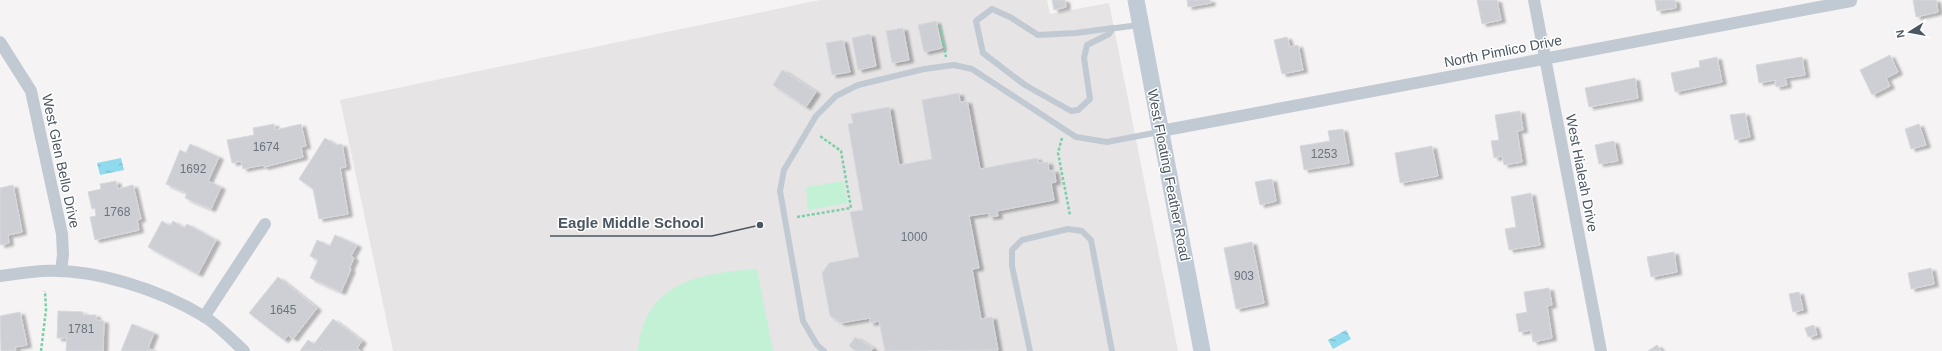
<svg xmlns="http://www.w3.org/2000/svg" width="1942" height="351" font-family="Arial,sans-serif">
	<defs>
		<pattern id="water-ripples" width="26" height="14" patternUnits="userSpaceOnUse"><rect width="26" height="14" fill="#90daee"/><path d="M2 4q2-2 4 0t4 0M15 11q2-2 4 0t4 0" fill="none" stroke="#78b4c4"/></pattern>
		<filter id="shadow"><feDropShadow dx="4.5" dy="2.5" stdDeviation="1" flood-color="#0004"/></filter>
	</defs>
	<rect width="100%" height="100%" fill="#f5f3f3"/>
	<!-- education -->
	<path fill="#e6e4e5" d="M820,0h227l3,14 59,-11 69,348h-785l-53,-251z"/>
	<!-- pitch -->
	<path fill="#c3f1d5" d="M843,181l5,22 -40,7 -2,-23z
		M757,269l16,82h-135c6,-69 62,-78 119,-82z"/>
	<!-- water -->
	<path fill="url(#water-ripples)" d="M121,158l3,12 -24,5 -3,-12z
		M1346,330l5,9 -18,10 -5,-9z"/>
	<!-- building -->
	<path fill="#cdcfd5" stroke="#d7d9de" filter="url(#shadow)" d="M1052,0h13l1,7 -12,3z
		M1187,0h23l1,3 -23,4z
		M1477,0h20l4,20 -19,4z
		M1655,0h20l1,8 -19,3z
		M1913,0h23l2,12 -22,5z
		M936,21l6,27 -18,4 -6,-27z
		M903,28l6,32 -17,3 -6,-32z
		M870,34l6,32 -18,4 -6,-32z
		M1287,37l3,10 8,-2 5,25 -21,4 -8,-34z
		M843,40l7,32 -18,3 -6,-32z
		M1890,55l8,17 -12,6 4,8 -18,9 -12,-25z
		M1717,57l5,25 -47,10 -4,-19 29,-6 -1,-6z
		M1802,57l3,18 -20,3 2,7 -11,2 -1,-7 -16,3 -3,-18z
		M782,70l34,22 -10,15 -33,-22z
		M1635,78l3,20 -49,9 -4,-19z
		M959,93l1,9 7,-1 13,68 57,-11 1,5 10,-1 1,9 5,-1 2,12 -5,1 3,17 -57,11 1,5 -9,1v-4l-20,3 10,52 -7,1 9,50 11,-2 6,33 -113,1 -6,-30 -9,2v-5l-29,5 -11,-7 -8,-43 7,-10 30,-6 -9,-45 13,-2 -15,-86 5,-1 -2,-9 38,-7 10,58 33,-6 -10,-59z
		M1520,111l3,19 -6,1 5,31 -18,3 -2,-9 -8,2 -3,-17 8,-1 -4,-25z
		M1745,113l5,24 -15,3 -5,-25z
		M274,124l1,6 26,-6 5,22 -5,1 2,10 -39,10 -1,-2 -20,4 -2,-8 -9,2 -5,-23 27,-5 -1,-7z
		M1919,124l7,21 -15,4 -6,-20z
		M1343,129l6,34 -45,7 -4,-24 30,-5 -2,-10z
		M325,138l11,7 6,-1 4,23 -6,1 8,46 -29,5 -6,-30 -14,-10z
		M1614,141l4,20 -19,3 -4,-19z
		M190,144l29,13 -11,24 13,6 -10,22 -26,-11 2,-5 -21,-9 14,-34 6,3z
		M1432,146l6,30 -38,7 -5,-30z
		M1272,179l4,22 -16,4 -5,-23z
		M116,181l2,8 15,-4 8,34 -4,1 2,10 -44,10 -5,-23 6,-1 -1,-8 -3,1 -4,-17 13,-3 -1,-5z
		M13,185l9,47 -14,3 1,8 -9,2v-57z
		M1531,193l9,52 -31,5 -4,-21 11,-2 -5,-30z
		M162,221l8,5 3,-5 11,7 3,-4 29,16 -18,34 -50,-27z
		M335,235l22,10 -6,11 3,2 -5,11h2l-10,23 -31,-14 8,-18 -8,-4 7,-16 13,6z
		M1252,242l12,61 -28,6 -12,-61z
		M1674,252l3,20 -26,5 -4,-20z
		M1931,268l3,16 -23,5 -3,-16z
		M278,277l39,31 -24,31 -5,-4 -4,5 -35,-27z
		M1549,288l3,17 -5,1 5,32 -19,4 -2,-12 -12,2 -3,-18 11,-2 -3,-20z
		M1799,292l4,18 -10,2 -4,-18z
		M58,311l25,1v3h13v5l8,1 -1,30h-37l1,-13h-10z
		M20,312l7,33 -12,2 1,3 -15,1 -1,-35z
		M333,319l29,22 -5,7 4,3h-37l-3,-2 -1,2h-20l8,-11 6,4z
		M132,324l22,9 -6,15 7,3h-34z
		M1814,325l3,10 -9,2 -3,-9z
		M855,337l18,11 -2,3h-15l-7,-5z
		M1657,345l4,6h-13z"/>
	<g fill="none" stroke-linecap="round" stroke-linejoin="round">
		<!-- path -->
		<path stroke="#7ad0a6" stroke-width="2.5" stroke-dasharray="3 2" stroke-linecap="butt" d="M940,25l6,32
			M1062,138l-4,15 12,62
			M797,217l54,-9 -10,-57 -21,-15
			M41,351l5,-41 -1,-19"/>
		<!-- lane -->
		<path stroke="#c1cad2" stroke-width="6" d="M1113,28l-4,6 -22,11 -3,13 6,41 -12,11 -7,1 -46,-26 -42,-32 -7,-32 16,-12 18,8 28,18 38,-2 37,-5h3l23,-3
			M824,351l-7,-6 -14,-24 -23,-130 4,-21 32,-54 20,-20 22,-11 66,-16 30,-4 18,4 104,68 31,5 52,-10
			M1030,351l-18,-85v-16l10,-10 46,-11 14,2 9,9 21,111"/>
		<!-- street -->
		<path stroke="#c1cad2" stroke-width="12" d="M1534,0l67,351
			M0,42l31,49 31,143 1,21 -2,16
			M1161,131l690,-130
			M0,276c14,-2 28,-4 42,-5 52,-3 119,19 163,46 14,9 26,22 39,34
			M204,317l61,-93"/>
		<!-- secondary -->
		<path stroke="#c1cbd6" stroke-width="17" d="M1136,0l66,351"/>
	</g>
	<g text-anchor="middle" stroke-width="3" stroke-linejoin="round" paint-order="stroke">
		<!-- number labels -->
		<g font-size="12" fill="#6b747e">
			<text x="266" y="151">1674</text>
			<text x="1324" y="158">1253</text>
			<text x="193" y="173">1692</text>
			<text x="117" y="216">1768</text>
			<text x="914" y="241">1000</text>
			<text x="1244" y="280">903</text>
			<text x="283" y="314">1645</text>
			<text x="81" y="333">1781</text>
		</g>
		<!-- street labels -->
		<g font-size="14" fill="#4a5661" stroke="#fff">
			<text transform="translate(1503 51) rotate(-11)" y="5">North Pimlico Drive</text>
			<text transform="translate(61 161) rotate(78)" y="5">West Glen Bello Drive</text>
			<text transform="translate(1582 173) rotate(79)" y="5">West Hialeah Drive</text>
			<text transform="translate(1169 175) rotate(79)" y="5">West Floating Feather Road</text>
		</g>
	</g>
	<!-- callouts -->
	<path fill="none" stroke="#4a5661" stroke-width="1.5" d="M760 225L712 236H550"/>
	<circle fill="#4a5661" stroke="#fff" stroke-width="1.5" cx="760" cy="225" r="4"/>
	<g font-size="15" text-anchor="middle" font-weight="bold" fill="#4a5661" stroke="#fff" stroke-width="3" stroke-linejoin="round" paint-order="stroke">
		<text x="631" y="228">Eagle Middle School</text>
	</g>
	<!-- north arrow -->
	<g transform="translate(1910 32) rotate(259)" stroke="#ffffff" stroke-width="3" paint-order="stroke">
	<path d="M0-3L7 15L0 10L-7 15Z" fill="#4a5661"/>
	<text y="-6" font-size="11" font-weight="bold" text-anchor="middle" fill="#4a5661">N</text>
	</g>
</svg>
